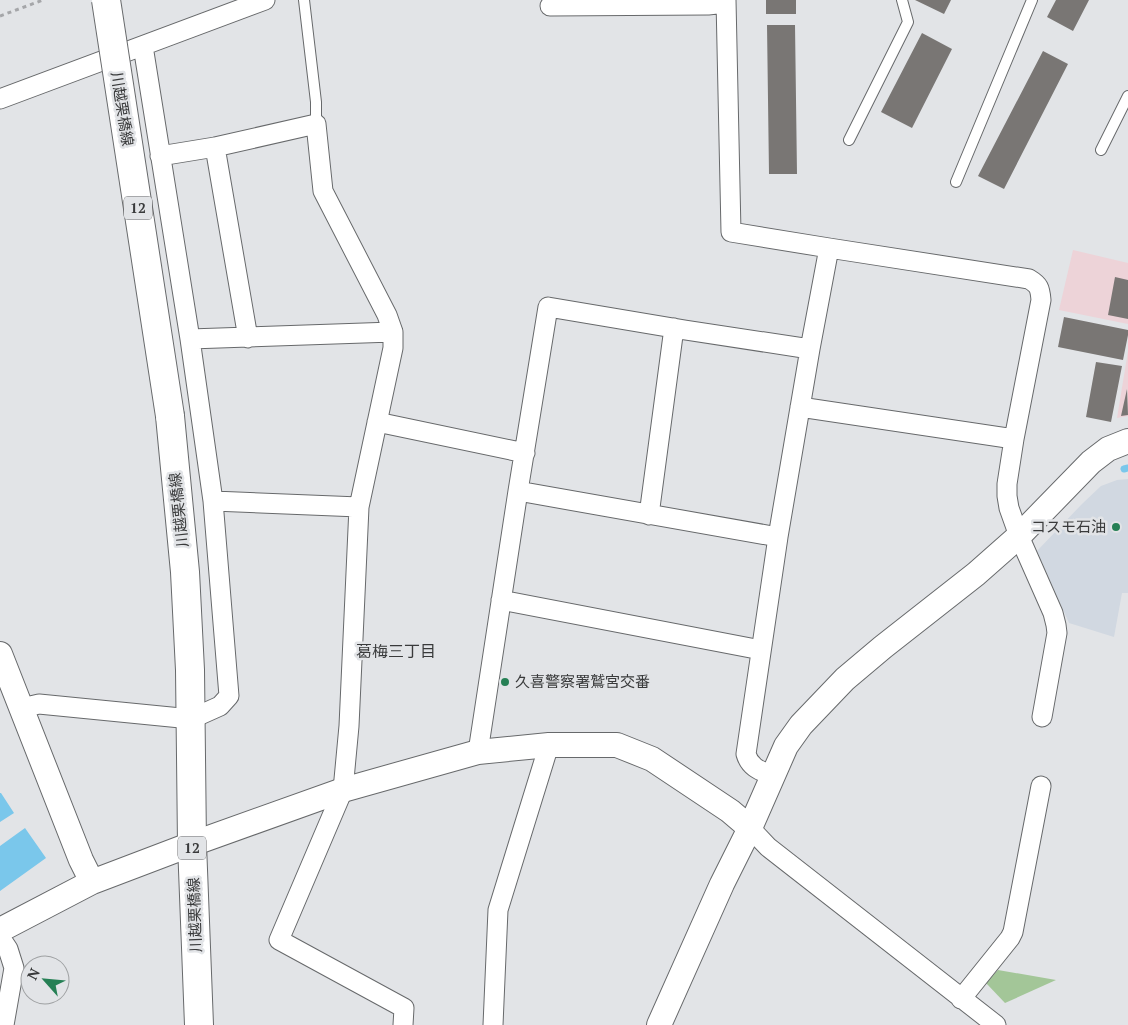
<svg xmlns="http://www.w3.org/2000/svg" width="1128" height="1025" font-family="'PT Serif','Noto Sans JP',serif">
	<rect width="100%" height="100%" fill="#e2e4e7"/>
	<!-- built -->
	<path fill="#d1d8e1" d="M1128,479v114h-6l-8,44 -45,-14 -32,-72 45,-47 19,-18 16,-6z"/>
	<!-- education -->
	<path fill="#edd3d8" d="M1073,250l55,13v61l-69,-14z
		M1128,351v65l-11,2z"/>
	<!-- green -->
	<path fill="#a3c698" d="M998,970l58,10 -51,23 -19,-20z"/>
	<!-- water -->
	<path fill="#7ac7eb" d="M0,793h1l13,20 -14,9z
		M25,828l21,30 -46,33v-45z"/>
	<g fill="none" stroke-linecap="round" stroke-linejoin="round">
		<!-- stream -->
		<path stroke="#7ac7eb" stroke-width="7" d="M1124,469l4,-1"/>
	</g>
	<!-- building -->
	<path fill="#797674" d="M766,0h30v14h-30z
		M915,0h36l-7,14z
		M1056,0h33l-16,31 -26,-14z
		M767,25h28l2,149h-28z
		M922,33l30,16 -40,79 -31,-16z
		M1043,51l25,13 -64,125 -26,-13z
		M1115,277l13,3v39l-20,-4z
		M1064,317l64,13v5l-5,25 -65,-13z
		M1096,362l26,4 -11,56 -25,-5z
		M1127,389l1,26 -7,1z"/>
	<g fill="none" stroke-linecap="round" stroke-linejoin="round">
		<!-- service casing -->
		<g stroke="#67696b" stroke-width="12">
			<path id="service" d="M304,0l12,102v22
				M849,140l59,-118 -6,-22
				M1101,150l27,-54
				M956,182l76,-182"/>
		</g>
		<!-- minor casing -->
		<g stroke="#67696b" stroke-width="21">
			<path id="minor" d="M726,0l5,232 98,16 200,31c10,6 11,9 12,21l-27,139 -7,45v12l2,12 10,28 34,77 3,12 1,8 -15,84
				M550,6l158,-1 18,-2
				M0,99l265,-99
				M215,147l33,191
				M160,156l55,-9 101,-23 7,67 64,124 6,17v16l-34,159 -10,219 -6,64 -64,150 125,68 -1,17
				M190,339l203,-7
				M800,407l214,32
				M377,422l148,31
				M518,491l260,46
				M213,501l146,6
				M649,515l25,-187
				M501,600l260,50
				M22,708l17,-4 152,15 29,-13 9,-10 -16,-195 -23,-162 -47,-293
				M478,752l40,-261 30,-184 137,23 125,19
				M773,776c-12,-5 -23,-8 -27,-22l32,-217 32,-188 19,-101
				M750,828l18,19 228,178
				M0,937l8,12 6,19 -10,57
				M961,999l49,-61 3,-6 28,-146
				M493,1025l5,-115 51,-165"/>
		</g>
		<!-- tertiary casing -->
		<g stroke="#67696b" stroke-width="26">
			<path id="tertiary" d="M0,654l81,206 11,22
				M0,930l92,-48 100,-38 151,-54 135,-38 71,-7h68l35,14 78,52 20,17
				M659,1025l63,-141 28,-56 36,-82 15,-21 44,-46 38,-32 93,-73 43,-38 72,-74 17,-13 20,-8"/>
		</g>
		<!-- primary casing -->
		<g stroke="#67696b" stroke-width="30">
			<path id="primary" d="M170,416l15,156 5,98 2,174 7,181"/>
		</g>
		<!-- path -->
		<path stroke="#a5a6a9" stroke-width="3" stroke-dasharray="4 4" stroke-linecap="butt" d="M0,16l43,-16"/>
		<!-- service -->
		<use href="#service" stroke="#fff" stroke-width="10"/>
		<!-- minor -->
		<use href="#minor" stroke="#fff" stroke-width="19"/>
		<!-- tertiary -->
		<use href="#tertiary" stroke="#fff" stroke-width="24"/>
		<!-- primary -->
		<use href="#primary" stroke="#fff" stroke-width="28"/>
		<!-- primary-bridge casing -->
		<g stroke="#67696b" stroke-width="30" stroke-linecap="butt">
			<path id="primary-bridge" d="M106,0l64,416"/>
		</g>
		<!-- primary-bridge -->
		<use href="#primary-bridge" stroke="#fff" stroke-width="28"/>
	</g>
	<!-- markers -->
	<g fill="#268055" stroke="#e2e4e7" stroke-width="2">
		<circle cx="1116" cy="527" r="5"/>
		<circle cx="505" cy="682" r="5"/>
	</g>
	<g text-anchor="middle" stroke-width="5" stroke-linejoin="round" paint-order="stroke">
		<!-- shield labels -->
		<g fill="#e2e4e7" stroke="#6c6d6f" stroke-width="1">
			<rect x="124" y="196.5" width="28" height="23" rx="4"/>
			<rect x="178" y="836.5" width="28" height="23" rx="4"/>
		</g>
		<g font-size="14" font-weight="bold" fill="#393a3b">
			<text x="138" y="213">12</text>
			<text x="192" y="853">12</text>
		</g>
		<!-- street labels -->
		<g font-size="15" fill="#393a3b" stroke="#e2e4e7">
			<text transform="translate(122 109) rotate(81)" y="5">川越栗橋線</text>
			<text transform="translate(179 510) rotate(-96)" y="5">川越栗橋線</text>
			<text transform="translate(195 915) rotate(-92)" y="5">川越栗橋線</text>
		</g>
		<!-- poi labels -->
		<g font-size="15" fill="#393a3b" stroke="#e2e4e7" text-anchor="end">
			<text x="1106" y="532">コスモ石油</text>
			<text x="515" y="687" text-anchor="start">久喜警察署鷲宮交番</text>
		</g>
		<!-- neighbourhood labels -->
		<g font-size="16" fill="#393a3b" stroke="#e2e4e7">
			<text x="396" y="657">葛梅三丁目</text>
		</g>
	</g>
	<!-- north arrow -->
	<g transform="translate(45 980) rotate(297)"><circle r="24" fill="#e2e4e7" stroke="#9ea0a2"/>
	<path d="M0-4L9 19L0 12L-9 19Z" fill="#268055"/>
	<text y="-8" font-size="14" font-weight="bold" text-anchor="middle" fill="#393a3b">N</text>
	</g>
</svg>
